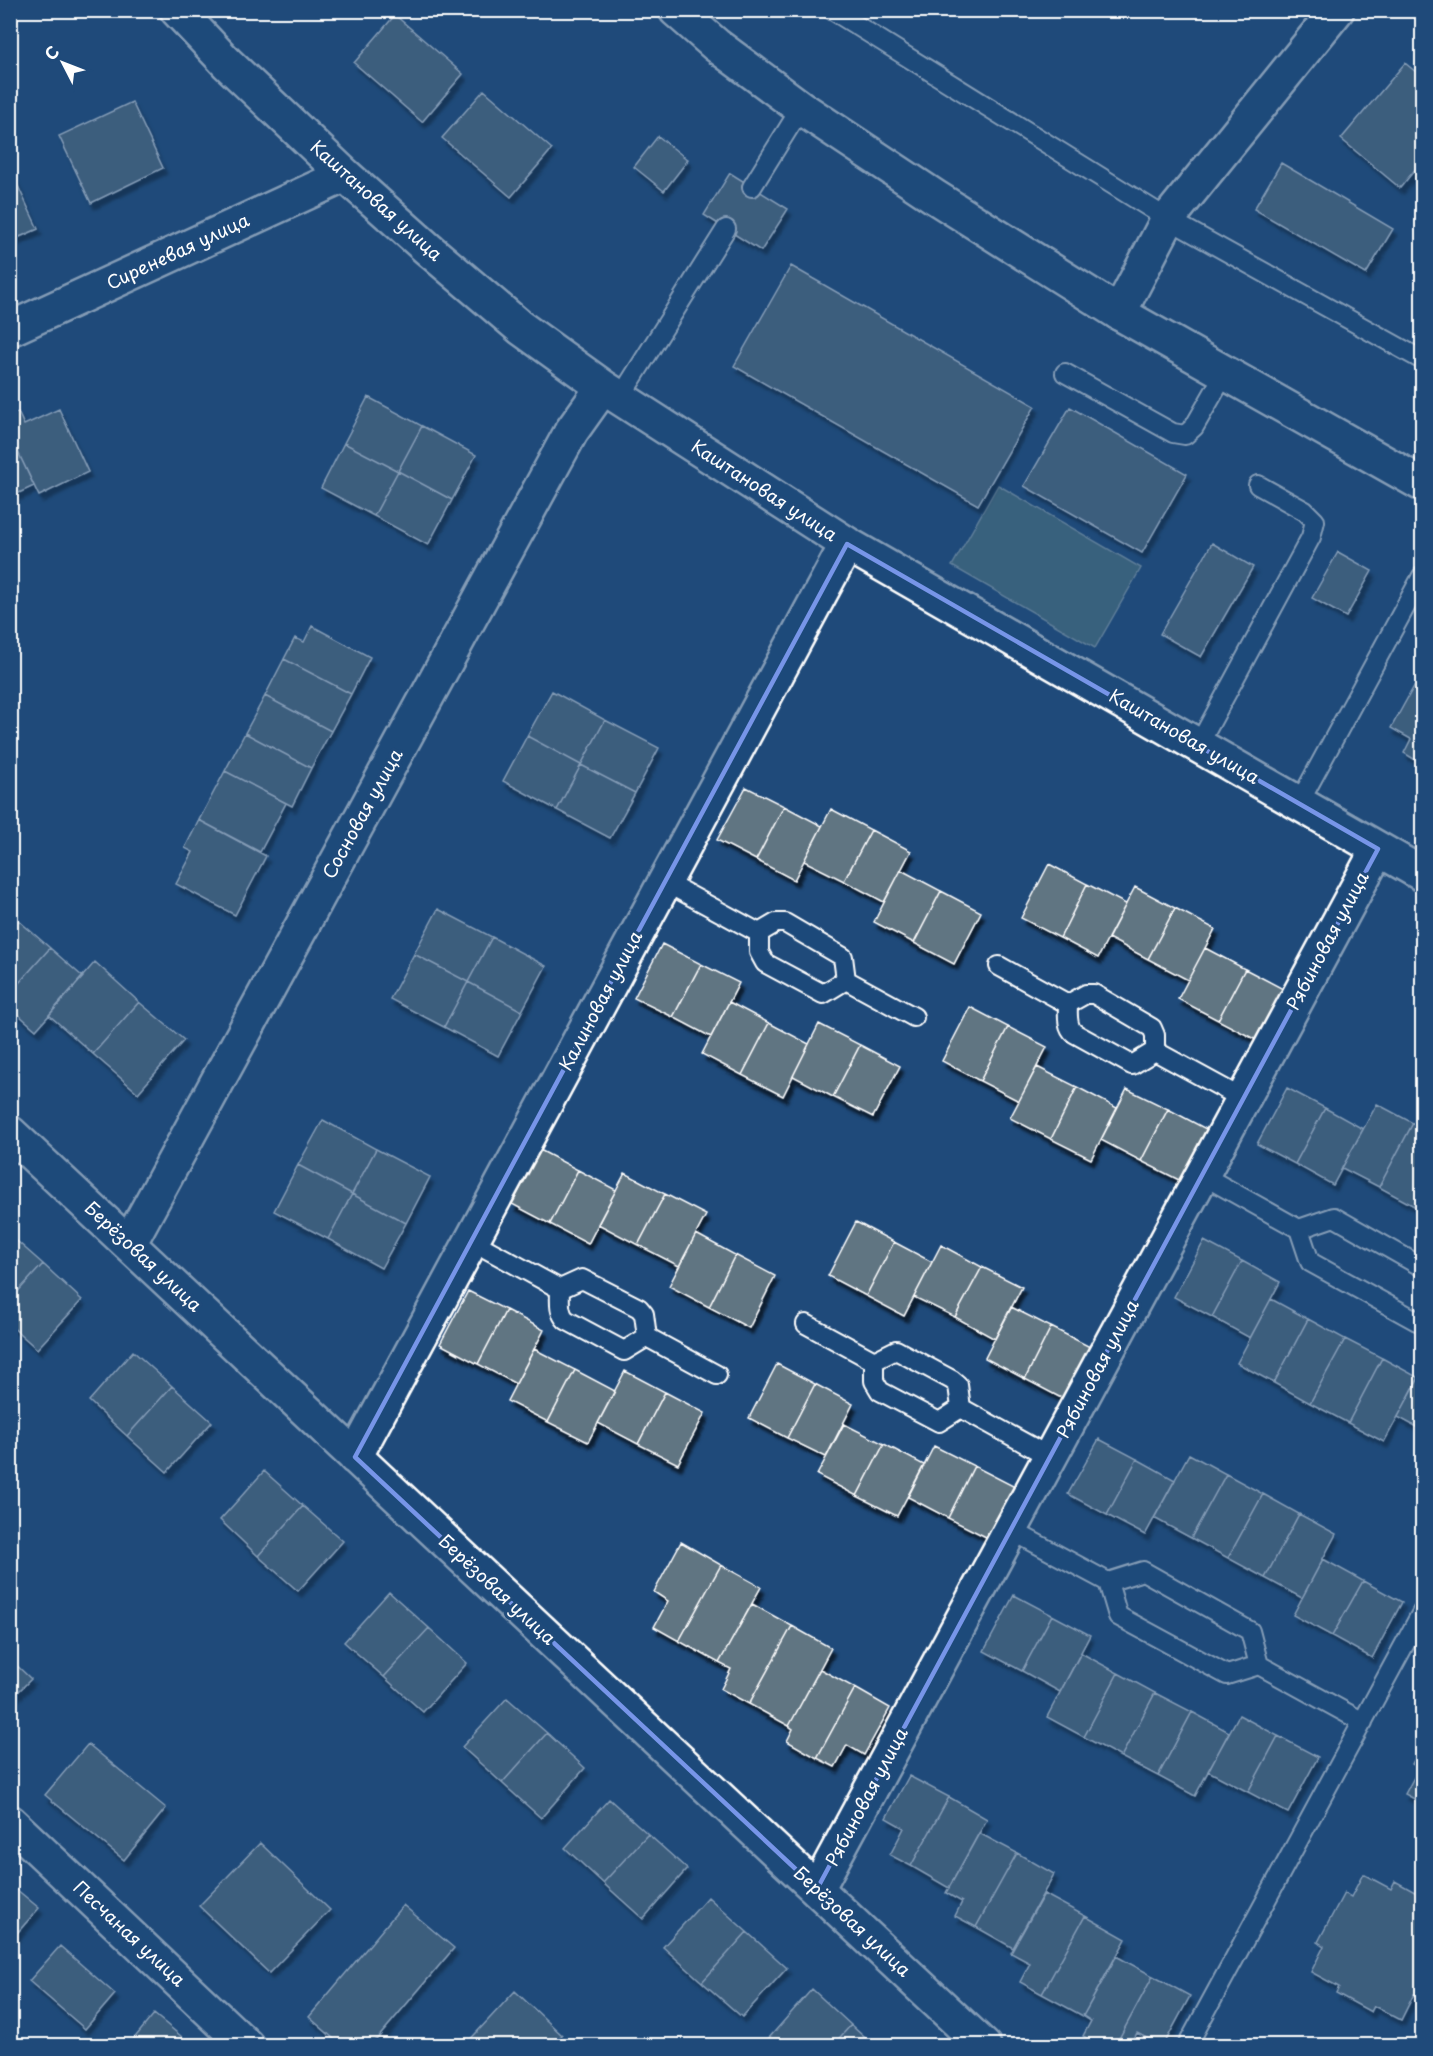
<svg xmlns="http://www.w3.org/2000/svg" width="1433" height="2056" font-family="'Playpen Sans',sans-serif">
	<defs>
		<filter id="shadow"><feDropShadow dx="3.5" dy="6" stdDeviation="1.5" flood-color="#0009"/></filter>
	</defs>
	<rect width="100%" height="100%" fill="#1f4a7a"/>
	<filter id="ink" filterUnits="userSpaceOnUse"><feTurbulence type="fractalNoise" baseFrequency=".0167" numOctaves="2"/><feDisplacementMap in="SourceGraphic" scale="12" xChannelSelector="R" yChannelSelector="G"/><feConvolveMatrix kernelMatrix="1 2 1 2 8 2 1 2 1" color-interpolation-filters="sRGB"/></filter>
	<g filter="url(#ink)">
		<!-- green -->
		<path fill="#597b80" stroke="#acbdc0" stroke-width="1.5" d="M998,485l143,83 -46,80 -143,-82z"/>
		<!-- building -->
		<path fill="#617482" stroke="#fff" stroke-width="1.5" filter="url(#shadow)" d="M395,15l68,59 -41,48 -68,-59z
			M1405,63l17,14v84l-22,27 -59,-49z
			M484,90l68,59 -41,48 -69,-59z
			M132,102l31,66 -72,35 -32,-67z
			M658,136l30,24 -24,31 -30,-24z
			M1281,163l112,66 -27,45 -112,-65z
			M10,169l28,60 -28,12z
			M730,173l58,36 -27,42 -57,-36z
			M791,266l244,140 -57,99 -244,-139z
			M368,397l54,29 -24,45 -54,-28z
			M1070,407l117,67 -45,79 -118,-67z
			M59,409l29,63 -49,24 -29,-61v-19l8,-4 6,13z
			M422,426l54,29 -24,45 -54,-29z
			M10,435l24,51 -24,11z
			M344,443l54,28 -24,45 -53,-28z
			M398,471l54,29 -24,45 -54,-29z
			M1212,543l41,24 -52,90 -41,-23z
			M1338,552l34,19 -26,46 -34,-19z
			M312,626l58,31 -19,37 -67,-35 11,-21 9,4z
			M284,659l67,35 -20,37 -66,-35z
			M1418,679l4,3v82l-18,-11 7,-14 -20,-11z
			M552,691l53,29 -24,45 -54,-29z
			M265,696l66,35 -20,37 -66,-35z
			M605,720l54,28 -24,45 -54,-28z
			M245,733l66,35 -19,38 -67,-35z
			M527,736l54,29 -24,45 -54,-29z
			M581,765l54,28 -25,45 -53,-28z
			M225,771l61,32 -26,49 -61,-32z
			M746,787l38,19 -28,54 -39,-20z
			M784,806l38,20 -28,54 -38,-20z
			M831,809l40,21 -27,51 -40,-20z
			M199,820l67,36 -31,59 -59,-31 17,-32 -8,-4z
			M871,830l40,21 -27,51 -40,-21z
			M1049,864l38,20 -27,54 -39,-20z
			M901,870l40,21 -27,52 -40,-21z
			M1087,884l39,20 -28,54 -38,-20z
			M1135,887l40,21 -27,51 -40,-21z
			M941,891l40,21 -27,52 -40,-21z
			M1175,908l40,21 -27,51 -40,-21z
			M438,909l54,28 -24,45 -54,-28z
			M10,913l8,7 -8,8z
			M18,920l32,28 -40,45v-65z
			M492,937l54,29 -24,45 -54,-29z
			M662,944l39,20 -28,53 -39,-19z
			M50,948l33,29 -47,53 -26,-23v-14z
			M1205,948l40,21 -27,51 -40,-21z
			M414,954l54,28 -24,45 -54,-28z
			M95,962l44,40 -46,52 -44,-39z
			M701,964l38,19 -28,54 -38,-20z
			M1245,969l40,21 -27,51 -40,-21z
			M468,982l54,29 -24,45 -54,-29z
			M139,1002l45,38 -46,53 -45,-39z
			M729,1002l40,21 -27,52 -40,-21z
			M970,1007l38,20 -28,54 -38,-20z
			M769,1023l40,21 -26,52 -41,-21z
			M819,1024l41,21 -27,52 -40,-21z
			M1008,1027l39,20 -28,54 -39,-20z
			M860,1045l40,21 -27,51 -40,-20z
			M1037,1067l40,20 -26,52 -41,-21z
			M1077,1087l40,21 -26,51 -40,-20z
			M1287,1088l38,20 -30,56 -38,-20z
			M1127,1089l41,20 -27,52 -40,-21z
			M1377,1104l36,19 -34,64 -37,-19z
			M1325,1108l38,21 -30,56 -38,-21z
			M1168,1109l40,21 -27,51 -40,-20z
			M323,1120l53,29 -24,45 -54,-29z
			M1413,1123l9,5v67l-6,12 -37,-20z
			M376,1149l54,28 -24,46 -54,-29z
			M540,1150l38,20 -28,54 -38,-20z
			M298,1165l54,29 -24,45 -54,-28z
			M578,1170l38,20 -28,54 -38,-20z
			M625,1173l40,21 -27,51 -40,-21z
			M352,1194l54,29 -25,45 -53,-29z
			M665,1194l41,21 -27,51 -41,-21z
			M1422,1195v16l-6,-4z
			M856,1222l38,20 -28,54 -38,-20z
			M696,1234l39,21 -26,52 -40,-21z
			M10,1235l33,29 -33,36z
			M1204,1241l38,20 -30,56 -38,-20z
			M894,1242l38,20 -28,54 -38,-20z
			M941,1245l41,22 -27,50 -41,-20z
			M735,1255l40,21 -26,52 -40,-21z
			M1242,1261l38,21 -30,56 -38,-21z
			M43,1264l39,36 -45,49 -27,-24v-25z
			M982,1267l40,20 -27,52 -40,-22z
			M468,1291l38,19 -28,54 -38,-20z
			M1271,1299l37,20 -34,64 -37,-20z
			M1011,1307l40,20 -26,52 -40,-21z
			M506,1310l38,20 -28,54 -38,-20z
			M1308,1319l37,20 -35,64 -36,-20z
			M1051,1327l41,21 -27,52 -40,-21z
			M1345,1339l37,19 -34,65 -38,-20z
			M534,1349l41,21 -27,52 -41,-21z
			M133,1351l39,35 -45,50 -38,-35z
			M1382,1358l37,20 -35,64 -36,-19z
			M777,1364l38,20 -28,54 -38,-20z
			M575,1370l40,21 -27,51 -40,-20z
			M625,1371l40,21 -27,52 -40,-21z
			M1422,1371v59l-24,-13z
			M815,1384l38,20 -27,53 -39,-19z
			M172,1386l40,36 -45,50 -40,-36z
			M665,1392l40,21 -27,51 -40,-20z
			M844,1424l40,20 -27,52 -40,-21z
			M1099,1439l38,20 -30,56 -39,-21z
			M884,1444l40,21 -27,51 -40,-20z
			M934,1446l40,20 -26,52 -40,-21z
			M1189,1454l37,20 -35,64 -37,-20z
			M1137,1459l38,21 -30,55 -38,-20z
			M974,1466l41,21 -27,51 -40,-20z
			M264,1471l39,35 -45,50 -38,-36z
			M1226,1474l37,20 -35,64 -37,-20z
			M1263,1494l36,20 -34,64 -37,-20z
			M303,1506l40,35 -45,50 -40,-35z
			M1299,1514l37,20 -34,64 -37,-20z
			M681,1542l40,23 -42,76 -25,-14 14,-26 -14,-9z
			M1323,1559l40,22 -31,55 -39,-21z
			M721,1565l40,22 -42,76 -40,-22z
			M1363,1581l39,21 -30,56 -40,-22z
			M389,1592l40,36 -45,49 -40,-35z
			M1014,1595l38,20 -30,56 -38,-20z
			M752,1604l40,22 -43,78 -28,-15 10,-20 -12,-6z
			M1052,1615l38,20 -30,57 -38,-21z
			M792,1626l39,22 -42,78 -40,-22z
			M429,1628l38,35 -44,49 -39,-35z
			M1081,1653l37,20 -34,64 -37,-20z
			M10,1659l21,20 -21,21z
			M820,1669l35,19 -38,70 -30,-17 6,-12 -4,-3z
			M1118,1673l37,20 -34,64 -37,-20z
			M855,1688l35,20 -26,47 -17,-10 -12,22 -18,-9z
			M1155,1693l37,19 -34,64 -37,-19z
			M507,1698l40,35 -45,50 -40,-36z
			M1192,1712l37,20 -34,64 -37,-20z
			M1239,1715l39,21 -30,56 -40,-21z
			M547,1733l38,35 -44,50 -39,-35z
			M1278,1736l40,21 -30,56 -40,-21z
			M88,1744l78,64 -42,52 -79,-65z
			M1422,1745v58l-17,-9 14,-26 -7,-4z
			M909,1776l40,21 -38,69 -21,-11 14,-27 -18,-10z
			M949,1797l38,22 -38,69 -38,-22z
			M609,1799l39,35 -45,49 -38,-35z
			M979,1833l38,20 -41,74 -21,-11 7,-14 -16,-9z
			M648,1834l39,35 -44,50 -40,-36z
			M260,1843l70,67 -61,63 -70,-67z
			M1017,1853l37,21 -41,74 -37,-21z
			M1363,1874l28,15 4,-8 27,15v102l-8,-4 -13,26 -27,-14 -3,6 -35,-19 3,-6 -28,-15 13,-26 -6,-4 26,-49 7,4z
			M10,1884l29,24 -29,33z
			M1044,1894l41,22 -43,78 -22,-12 10,-19 -19,-10z
			M708,1897l39,35 -45,50 -39,-35z
			M403,1905l51,43 -83,98h-29l-33,-29z
			M1085,1916l41,23 -43,77 -41,-22z
			M747,1932l40,36 -45,49 -40,-35z
			M60,1946l55,48 -30,35 -56,-48z
			M1116,1956l37,20 -38,70h-15l-17,-10 8,-15 -8,-5z
			M1153,1976l37,20 -27,50 -26,-13 -7,13h-15z
			M812,1989l39,36 -19,21h-57l-7,-7z
			M515,1991l47,44 -10,11h-88z
			M154,2014l39,32h-65z
			M851,2025l23,21h-42z"/>
		<g fill="none" stroke-linecap="round" stroke-linejoin="round">
			<!-- service casing -->
			<g stroke="#fff" stroke-width="22">
				<path id="service" d="M832,10l336,209 254,141
					M752,187l49,-79
					M1065,373l108,60 12,2 9,-8 31,-54
					M620,398l106,-169
					M1198,746l113,-209 4,-16 -10,-10 -47,-26
					M1299,803l123,-227
					M665,882l94,51v19l6,11 58,31 23,-14 -3,-23 -58,-34h-9l-17,10
					M999,966l69,38c0,10 -2,22 6,29l58,32 23,-14v-16l-3,-7 -58,-34h-8l-18,10
					M846,980l68,37
					M1155,1051l88,48
					M1202,1175l97,54 11,33 107,59 5,-2
					M1299,1229l35,-12 88,50
					M472,1241l88,48c0,11 -2,23 6,31l58,31 23,-14 -3,-23 -5,-6 -57,-29 -22,10
					M806,1324l68,37v20l6,10 59,31 22,-14 -3,-23 -6,-5 -56,-30 -22,11
					M647,1337l70,38
					M961,1408l89,49
					M1011,1530l97,52 10,34 109,59 32,-10 -9,-34 -107,-60 -35,11
					M1259,1665l104,57
					M1187,2046l235,-434"/>
			</g>
			<!-- minor casing -->
			<g stroke="#fff" stroke-width="38">
				<path id="minor" d="M177,10l50,53 118,112 83,74 93,79 82,59 244,157 575,330
					M1119,313l49,-94 169,-209
					M10,329l335,-154
					M10,1133l974,913
					M129,1244l442,-812 32,-45
					M355,1457l492,-913
					M10,1822l237,224
					M817,1889l561,-1040"/>
			</g>
			<!-- tertiary casing -->
			<g stroke="#fff" stroke-width="38">
				<path id="tertiary" d="M676,10l40,35 85,63 134,89 184,116 303,171"/>
			</g>
			<!-- service -->
			<use href="#service" stroke="#1f4a7a" stroke-width="18"/>
			<!-- minor -->
			<use href="#minor" stroke="#1f4a7a" stroke-width="33"/>
			<!-- tertiary -->
			<use href="#tertiary" stroke="#1f4a7a" stroke-width="33"/>
		</g>
	</g>
	<!-- marked area -->
	<path d="M0 0H1433V2056H0ZM847,544l531,305 -561,1040 -462,-432z" fill="#1f4a7a" fill-opacity=".55" fill-rule="evenodd"/>
	<path fill="none" stroke="#7795e8" stroke-width="4.5" stroke-linejoin="round" d="M847,544l531,305 -561,1040 -462,-432z"/>
	<g text-anchor="middle" stroke-width="6" stroke-linejoin="round" paint-order="stroke">
		<!-- street labels -->
		<g font-size="18" fill="#fff" stroke="#1f4a7a">
			<text transform="translate(376 201) rotate(42)" y="6">Каштановая улица</text>
			<text transform="translate(178 252) rotate(-25)" y="6">Сиреневая улица</text>
			<text transform="translate(764 491) rotate(33)" y="6">Каштановая улица</text>
			<text transform="translate(1184 737) rotate(30)" y="6">Каштановая улица</text>
			<text transform="translate(363 814) rotate(-61)" y="6">Сосновая улица</text>
			<text transform="translate(1328 941) rotate(-62)" y="6">Рябиновая улица</text>
			<text transform="translate(601 1001) rotate(-62)" y="6">Калиновая улица</text>
			<text transform="translate(143 1257) rotate(43)" y="6">Берёзовая улица</text>
			<text transform="translate(1098 1369) rotate(-62)" y="6">Рябиновая улица</text>
			<text transform="translate(497 1590) rotate(43)" y="6">Берёзовая улица</text>
			<text transform="translate(867 1797) rotate(-62)" y="6">Рябиновая улица</text>
			<text transform="translate(852 1922) rotate(43)" y="6">Берёзовая улица</text>
			<text transform="translate(129 1934) rotate(43)" y="6">Песчаная улица</text>
		</g>
	</g>
	<!-- margin -->
	<rect width="1433" height="2056" fill="none" stroke="#1f4a7a" stroke-width="36"/>
	<rect x="18" y="18" width="1397" height="2020" fill="none" stroke="#fff" stroke-width="2" filter="url(#ink)"/>
	<!-- north arrow -->
	<g transform="translate(63 63) rotate(312)" stroke="#1f4a7a" stroke-width="4.5" paint-order="stroke">
	<path d="M0-4.5L10 22L0 15L-10 22Z" fill="#ffffff"/>
	<text y="-9" font-size="16" font-weight="bold" text-anchor="middle" fill="#ffffff">С</text>
	</g>
</svg>
